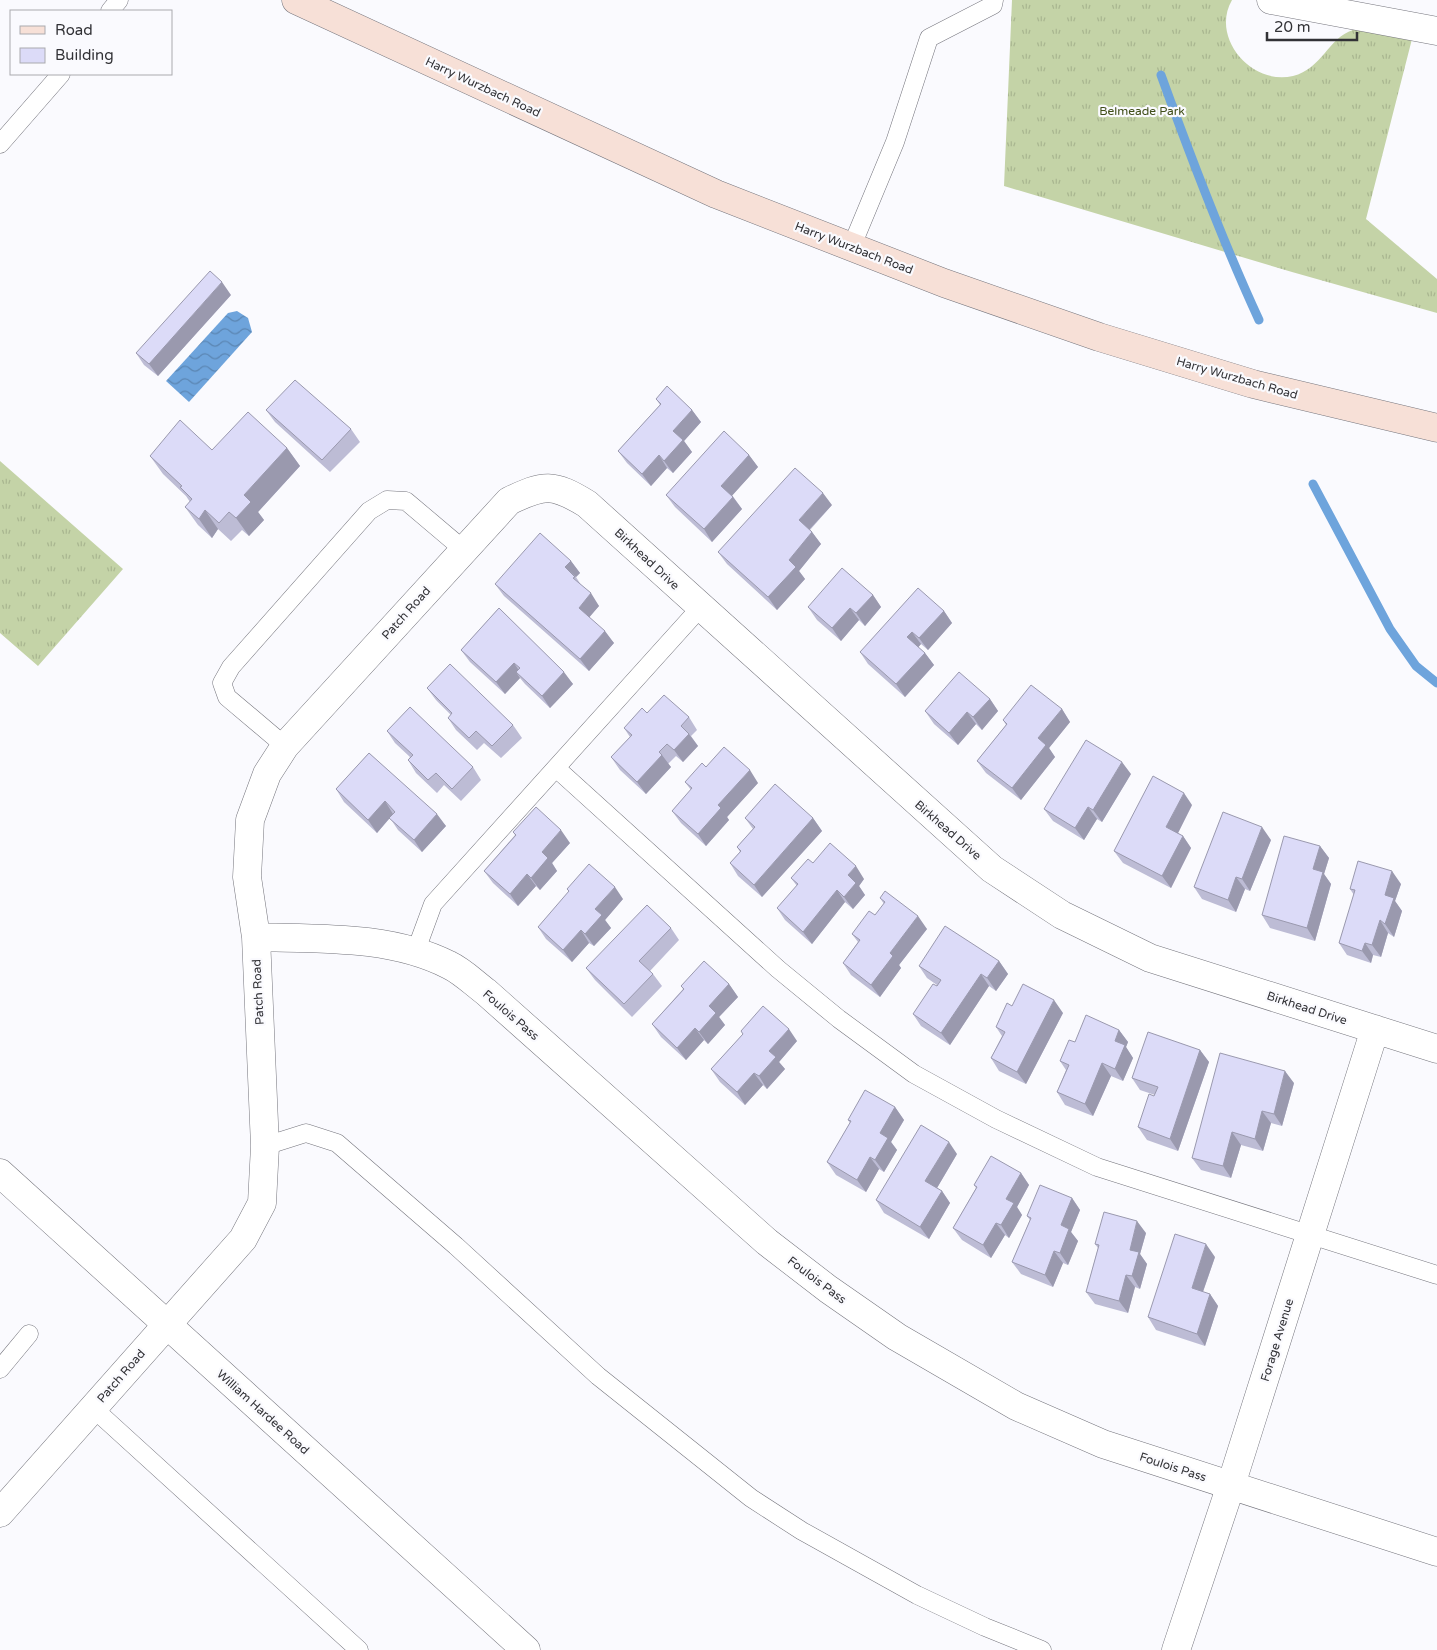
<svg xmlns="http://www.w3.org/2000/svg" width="1437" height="1650" font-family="'Varela Round',sans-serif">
	<defs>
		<pattern id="grass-tufts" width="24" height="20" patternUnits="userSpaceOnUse" patternTransform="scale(1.25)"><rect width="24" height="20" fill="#c4d3a7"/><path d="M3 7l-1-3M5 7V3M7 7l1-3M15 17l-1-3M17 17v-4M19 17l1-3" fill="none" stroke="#a9b690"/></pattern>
		<pattern id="water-waves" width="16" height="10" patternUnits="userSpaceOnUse" patternTransform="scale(1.25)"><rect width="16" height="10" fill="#6ea4dc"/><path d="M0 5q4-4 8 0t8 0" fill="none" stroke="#5b86b3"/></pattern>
	</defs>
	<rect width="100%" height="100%" fill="#fafafe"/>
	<!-- grass -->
	<path fill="url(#grass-tufts)" d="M1012,0h220c-22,38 20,86 61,76 29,-7 35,-38 60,-46 18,-6 41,5 59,9l-46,180 71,60v34l-145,-41 -288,-86z
		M0,461l123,108 -85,97 -38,-33z"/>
	<!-- water -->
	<path fill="url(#water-waves)" d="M237,311l11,7 4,14 -63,70 -23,-21 62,-68z"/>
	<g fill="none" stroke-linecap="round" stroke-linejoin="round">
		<!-- stream -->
		<path stroke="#6ea4dc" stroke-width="9" d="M1161,75c30,83 61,165 98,245
			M1313,484l77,145 26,37 21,17"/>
		<!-- lane casing -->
		<g stroke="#75757d" stroke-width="19">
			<path id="lane" d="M110,11l9,-11
				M0,144l61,-70
				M851,248l44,-106 34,-104 64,-33 1,-5
				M285,746l-58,-49 -5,-14 9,-16 138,-156 18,-11 19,1 58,49
				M556,768l222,201 61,50 75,55 82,45 101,48 340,108
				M415,953l18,-49 267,-296
				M265,1146l41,-13 31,10 119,103 142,130 153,122 51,33 115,64 68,32 57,23
				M0,1369l29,-35
				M93,1408l266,242"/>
		</g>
		<!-- street casing -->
		<g stroke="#75757d" stroke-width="29">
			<path id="street" d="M1271,0l166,31
				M256,937c63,2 134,-2 193,28 13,6 25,18 37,27l281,250 61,47 69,48 119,69 87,38 334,108
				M0,1173l526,477
				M0,1513l243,-274 19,-36 3,-57 -9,-209 -9,-60 3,-57 17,-46 18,-28 224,-245c35,-17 44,-18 78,3l405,365 70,46 88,43 287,91
				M1176,1650l55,-165 144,-456"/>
		</g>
		<!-- secondary casing -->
		<g stroke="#75757d" stroke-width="29">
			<path id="secondary" d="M296,0l420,194 228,89 155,54 154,47 184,44"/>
		</g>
		<!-- lane -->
		<use href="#lane" stroke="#fff" stroke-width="18"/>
		<!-- street -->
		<use href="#street" stroke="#fff" stroke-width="28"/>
		<!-- secondary -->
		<use href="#secondary" stroke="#f7e0d7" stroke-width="28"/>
	</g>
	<!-- wall -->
	<path fill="#bdbcd5" d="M231,295l-73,81 -14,-11 -8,-12z
		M656,399l36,11 9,12 -17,19 8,11 -19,21 -6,-5 -16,18 -24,-23 -9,-12 42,-46z
		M266,410l85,19 9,13 -30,30 -55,-50z
		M287,448l13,18 -42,46 6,8 -15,16 -7,-6 -11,11 -13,-12 -6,9 -14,-13 -13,-18 5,-5 -4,-6 -23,-22 -13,-18 62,-6z
		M749,455l9,12 -26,28 10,14 -30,33 -37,-35 -9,-12z
		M832,505l-22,25 2,2 9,12 -22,27 6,8 -28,31 -50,-46 -9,-12z
		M571,561l9,12 -4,4 5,8 18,21 -10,11 25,26 -25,28 -85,-75 -9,-12z
		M873,595l8,12 -16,19 -6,-6 -18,21 -24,-21 -9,-13z
		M499,608l74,76 -23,24 -25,-24 -5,-6 -15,16 -35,-32 -9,-12z
		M944,611l8,12 -24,27 -7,-6 -3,3 7,6 9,12 -29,32 -37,-33 -8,-12z
		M427,688l86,37 9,13 -21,20 -17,-15 -7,7 -21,-20 -8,-12 3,-3 -15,-15z
		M990,699l8,12 -16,19 -6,-6 -18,21 -24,-21 -9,-13z
		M1062,709l8,13 -21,26 6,9 -34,43 -35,-27 -9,-12 29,-36 -3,-5z
		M689,717l8,13 -6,6 7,10 -15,16 -7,-6 -8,8 3,3 -25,27 -26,-24 -9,-13 19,-20 -6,-9z
		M387,731l86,36 8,13 -20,21 -17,-16 -7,8 -21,-20 -8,-13 2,-3 -15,-14z
		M369,753l77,73 -24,26 -24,-22 -8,-12 -13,15 -33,-31 -8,-13z
		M706,767l52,16 -31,34 2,3 -23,26 -25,-23 -9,-12 19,-21 -6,-8z
		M1131,774l-29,48 -5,-3 -13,21 -31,-19 -9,-12z
		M1192,805l-14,28 5,3 8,12 -20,40 -48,-25 -9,-12z
		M745,818h68l9,13 -60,66 -24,-21 -8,-13 10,-11 -3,-5 16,-18z
		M513,832l57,11 -18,20 5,8 -17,19 -4,-4 -18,20 -25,-23 -9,-12 31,-36z
		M1271,840l-21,51 -5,-2 -9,23 -34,-13 -8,-12z
		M1320,846l9,12 -5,16 7,10 -16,57 -45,-13 -8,-13z
		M813,863l51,16 -5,7 6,9 -12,14 -8,-7 -33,42 -27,-24 -8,-12 20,-22 -6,-8z
		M1401,884l-6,17 7,10 -8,26 -6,-4 -7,24 -8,-2 -2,8 -24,-8 -8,-12 15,-48 -4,-6z
		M567,889l56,10 -18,21 6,8 -17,18 -5,-3 -17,19 -26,-23 -8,-12 31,-35z
		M880,898l47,31 -28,36 2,3 -21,29 -29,-22 -8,-12 15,-21 -6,-8 23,-19 9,-11z
		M671,928l8,12 -29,31 3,3 9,12 -30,31 -37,-37 -9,-12z
		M999,961l9,13 -12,17 -7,-5 -39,59 -29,-19 -8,-12 24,-29 -10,-7 -8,-12z
		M729,984l9,13 -19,20 6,8 -17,19 -4,-4 -18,20 -25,-23 -9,-13 31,-35 -2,-3z
		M1012,1006l51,7 -37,71 -27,-13 -8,-13 11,-22 -6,-9z
		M1119,1030l9,12 -2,5 7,11 -10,23 -12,-5 -18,40 -28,-11 -8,-13 9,-22 -6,-9 15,-19z
		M741,1031l56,10 -18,21 6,7 -18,20 -4,-4 -18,20 -25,-23 -9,-13 32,-35z
		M1200,1050l9,12 -31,89 -31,-11 -9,-13 17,-32 -15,-5 -8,-12z
		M1294,1083l-12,43 -11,-3 -8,28 -22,-6 -10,33 -30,-8 -9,-12z
		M895,1107l9,13 -13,22 6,8 -13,22 -5,-3 -13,23 -30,-17 -9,-13 23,-39 -2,-3z
		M957,1154l-20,34 5,3 8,12 -21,36 -45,-26 -8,-13z
		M1021,1173l8,12 -12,22 5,8 -13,23 -4,-3 -14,23 -29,-18 -9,-12 23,-40 -2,-3z
		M1072,1198l8,12 -9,22 7,9 -10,24 -5,-2 -10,24 -32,-13 -9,-12 18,-42 -3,-4z
		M1146,1233l-6,21 7,10 -7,25 -5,-2 -7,26 -33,-9 -9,-12 12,-44 -3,-4z
		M1215,1257l-12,35 7,2 8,12 -13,40 -49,-16 -8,-13z"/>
	<!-- shaded-wall -->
	<path fill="#9a99ae" d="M222,282l9,13 -73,81 -9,-12z
		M692,410l9,12 -17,19 8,11 -19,21 -9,-12 9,-30z
		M287,448l13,18 -42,46 6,8 -15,16 -13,-18 8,-23z
		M659,455l8,13 -16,18 -9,-12z
		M749,455l9,12 -28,31 -9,-12z
		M823,493l9,12 -25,27 -8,-12z
		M733,497l9,12 -30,33 -8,-13z
		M205,510l13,19 -6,9 -13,-19z
		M812,532l9,12 -22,27 6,8 -28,31 -9,-13 21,-37z
		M571,561l9,12 -4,4 -11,-10z
		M591,593l8,13 -12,14 -8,-12z
		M873,595l8,12 -16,19 -9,-13z
		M850,608l9,12 -18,21 -9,-13z
		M944,611l8,12 -24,27 -9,-12z
		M605,631l9,12 -25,28 -9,-12z
		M912,632l9,12 -5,6 -9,-13z
		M925,653l9,12 -29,32 -9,-13z
		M514,663l8,12 -6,-3 4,6 -15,16 -9,-12z
		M564,672l9,12 -23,24 -8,-12z
		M990,699l8,12 -16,19 -9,-13z
		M1062,709l8,13 -21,26 6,9 -34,43 -9,-12 26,-50z
		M967,712l9,12 -18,21 -9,-12z
		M689,734l9,12 -15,16 -9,-12z
		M662,755l9,12 -25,27 -9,-12z
		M1122,762l9,12 -29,48 -9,-12z
		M750,770l8,13 -31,34 2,3 -23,26 -8,-12 20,-29z
		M1184,793l8,12 -17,34 -9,-12z
		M385,801l8,13 -16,19 -9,-13z
		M1088,807l9,12 -13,21 -9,-12z
		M437,814l9,12 -24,26 -8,-12z
		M813,818l9,13 -60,66 -8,-12z
		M1262,827l9,13 -21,51 -8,-12z
		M561,830l9,13 -18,20 5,8 -17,19 -9,-12 11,-26z
		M1183,836l8,12 -20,40 -9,-12z
		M1320,846l9,12 -5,16 7,10 -16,57 -8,-13 6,-59z
		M856,866l8,13 -5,7 6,9 -12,14 -9,-12 4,-22z
		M1392,871l9,13 -6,17 7,10 -8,26 -9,-13v-29z
		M527,874l9,12 -18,20 -8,-12z
		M1236,877l9,12 -9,23 -8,-12z
		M615,887l8,12 -18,21 6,8 -17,18 -9,-12 10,-25z
		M837,890l8,12 -33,42 -9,-12z
		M918,916l9,13 -28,36 2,3 -21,29 -9,-12 19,-32z
		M1380,920l8,13 -7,24 -9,-12z
		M581,930l8,13 -17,19 -9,-12z
		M1365,943l8,12 -2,8 -9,-12z
		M999,961l9,13 -12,17 -9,-13z
		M981,974l8,12 -39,59 -9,-12z
		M729,984l9,13 -19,20 6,8 -17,19 -9,-12 10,-26z
		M1054,1000l9,13 -37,71 -9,-12z
		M695,1028l9,12 -18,20 -9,-12z
		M789,1029l8,12 -18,21 6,7 -18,20 -8,-13 10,-25z
		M1119,1030l9,12 -2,5 7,11 -10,23 -8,-12v-28z
		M1200,1050l9,12 -31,89 -8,-12z
		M1102,1063l9,13 -18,40 -8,-12z
		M1285,1071l9,12 -12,43 -8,-12z
		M754,1073l9,12 -18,20 -8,-13z
		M895,1107l9,13 -13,22 6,8 -13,22 -9,-12 5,-27z
		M1262,1111l9,12 -8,28 -8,-12z
		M1232,1132l9,13 -10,33 -8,-12z
		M949,1142l8,12 -23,39 -9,-12z
		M870,1157l9,12 -13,23 -9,-12z
		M1021,1173l8,12 -12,22 5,8 -13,23 -8,-13 5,-26z
		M942,1191l8,12 -21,36 -9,-12z
		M1072,1198l8,12 -9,22 7,9 -10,24 -8,-12 1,-28z
		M1137,1221l9,12 -6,21 7,10 -7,25 -8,-13 -2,-26z
		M996,1223l9,12 -14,23 -8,-13z
		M1206,1244l9,13 -15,43 -8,-12z
		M1054,1251l9,12 -10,24 -8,-12z
		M1126,1275l9,12 -7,26 -9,-12z
		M1210,1294l8,12 -13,40 -8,-12z"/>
	<!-- building -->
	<path fill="#dcdbf8" stroke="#9a99ae" d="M210,271l12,11 -73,82 -13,-11z
		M295,380l56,49 -29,31 -56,-50z
		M667,386l25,24 -19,21 10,9 -19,21 -5,-6 -17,19 -24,-23 43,-47 -5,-5z
		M248,412l39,36 -43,47 7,7 -15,16 -7,-6 -10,11 -14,-13 -6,9 -14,-12 7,-8 -12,-12 2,-1 -32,-30 30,-36 32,30z
		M724,431l25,24 -28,31 12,11 -29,32 -38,-34z
		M795,468l28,25 -24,27 13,12 -23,28 7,7 -28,30 -50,-45z
		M540,533l31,28 -6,6 10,10 -2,1 18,15 -12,15 26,23 -25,28 -85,-75z
		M842,568l31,27 -17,18 -6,-5 -18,20 -24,-21z
		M918,588l26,23 -25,27 -7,-6 -5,5 18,16 -29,31 -36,-32z
		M499,608l65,64 -22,24 -26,-24 4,-4 -6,-5 -18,19 -35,-32z
		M450,664l63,61 -21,21 -16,-15 -7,7 -21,-20 4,-5 -25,-25z
		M959,672l31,27 -17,18 -6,-5 -18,21 -24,-22z
		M1031,685l31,24 -24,29 8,7 -34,43 -35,-27 30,-37 -4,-4z
		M664,695l25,22 -8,9 8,8 -15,16 -7,-6 -8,8 3,3 -25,27 -26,-25 21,-22 -8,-7 18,-20 5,5z
		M410,707l63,60 -21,22 -16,-16 -8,7 -20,-20 5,-5 -26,-24z
		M1086,740l36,22 -29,48 -5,-3 -13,21 -31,-19z
		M724,747l26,23 -32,35 3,3 -23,26 -26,-23 20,-23 -7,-6 17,-19 4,4z
		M369,753l68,61 -23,26 -25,-22 6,-6 -10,-11 -17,19 -32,-31z
		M1153,776l31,17 -18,34 17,9 -21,40 -48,-25z
		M775,784l38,34 -59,67 -24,-22 11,-12 -4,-4 18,-20 -10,-9z
		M536,807l25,23 -19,22 6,6 -17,20 -4,-4 -17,20 -26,-23 32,-36 -3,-3z
		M1223,812l39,15 -20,52 -6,-2 -8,23 -34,-13z
		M1284,836l36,10 -7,23 10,3 -16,56 -45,-13z
		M830,843l26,23 -8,9 8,8 -12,14 -7,-7 -34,42 -26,-24 21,-24 -7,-6 17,-19 5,4z
		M1358,861l34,10 -7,24 9,3 -9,26 -5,-4 -8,25 -7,-2 -3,8 -23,-8 16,-53 -5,-1z
		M589,864l26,23 -20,22 7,6 -17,19 -4,-4 -18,20 -25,-23 31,-36 -2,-2z
		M885,891l33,25 -28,37 3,3 -22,29 -28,-22 17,-23 -8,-6 17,-23 6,4 10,-13 -5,-4z
		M647,905l24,23 -32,33 14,13 -29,30 -38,-36z
		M945,926l54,35 -12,17 -6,-4 -40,59 -28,-19 20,-30 4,2 4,-6 -22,-14z
		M704,961l25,23 -20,22 7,7 -17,19 -4,-4 -18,20 -25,-24 32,-35 -3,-3z
		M1023,984l31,16 -37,72 -26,-14 14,-26 -9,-5 11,-24 5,3z
		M763,1006l26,23 -20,22 7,6 -17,19 -5,-3 -17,19 -26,-23 32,-35 -2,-3z
		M1086,1015l33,15 -4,11 10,4 -10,24 -13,-6 -17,41 -28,-12 12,-27 -9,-4 9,-21 6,2z
		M1148,1032l52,18 -30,89 -32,-12 11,-33 5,2 4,-9 -26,-9z
		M1220,1053l65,18 -11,43 -12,-3 -7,28 -23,-7 -9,34 -31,-8z
		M865,1090l30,17 -15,26 8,5 -13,22 -5,-3 -13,23 -30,-18 24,-41 -3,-1z
		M921,1125l28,17 -24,39 17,10 -22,36 -44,-27z
		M991,1156l30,17 -15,26 8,4 -13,22 -5,-2 -13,22 -30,-17 24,-41 -3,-2z
		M1040,1185l32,13 -11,27 8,4 -9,24 -6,-2 -9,24 -33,-13 19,-44 -4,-2z
		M1104,1212l33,9 -7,29 9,2 -7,24 -6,-1 -7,26 -33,-9 13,-47 -4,-1z
		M1175,1234l31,10 -14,44 18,6 -13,40 -49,-17z"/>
	<g text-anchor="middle" stroke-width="4.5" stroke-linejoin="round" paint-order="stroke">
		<!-- street labels -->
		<g font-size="12" fill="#323236" stroke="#fafafe">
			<text transform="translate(483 87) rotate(25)" y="4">Harry Wurzbach Road</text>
			<text transform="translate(854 248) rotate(21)" y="4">Harry Wurzbach Road</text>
			<text transform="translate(1237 378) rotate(16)" y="4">Harry Wurzbach Road</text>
			<text transform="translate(647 559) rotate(43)" y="4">Birkhead Drive</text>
			<text transform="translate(406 613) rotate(-48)" y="4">Patch Road</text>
			<text transform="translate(948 830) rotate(41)" y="4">Birkhead Drive</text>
			<text transform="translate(258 992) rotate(-93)" y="4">Patch Road</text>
			<text transform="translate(1307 1008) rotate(18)" y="4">Birkhead Drive</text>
			<text transform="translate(511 1015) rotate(41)" y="4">Foulois Pass</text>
			<text transform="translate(817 1280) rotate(37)" y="4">Foulois Pass</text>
			<text transform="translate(1277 1340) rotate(-73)" y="4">Forage Avenue</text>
			<text transform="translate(121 1376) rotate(-49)" y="4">Patch Road</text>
			<text transform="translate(263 1412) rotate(42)" y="4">William Hardee Road</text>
			<text transform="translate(1173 1467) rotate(18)" y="4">Foulois Pass</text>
		</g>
		<!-- park labels -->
		<g font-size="12" fill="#404e19" stroke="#fafafe">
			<text x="1142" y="115">Belmeade Park</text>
		</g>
	</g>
	<!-- legend -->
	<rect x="10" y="10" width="162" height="65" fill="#fafafe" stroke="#aaaaae"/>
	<rect x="20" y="26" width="25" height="8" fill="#f7e0d7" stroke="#aaaaae"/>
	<text x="55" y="35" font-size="15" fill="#323236">Road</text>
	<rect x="20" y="48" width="25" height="15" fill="#dcdbf8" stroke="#aaaaae"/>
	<text x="55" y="60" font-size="15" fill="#323236">Building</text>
	<!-- scale -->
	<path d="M1267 32v8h90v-8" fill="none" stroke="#323236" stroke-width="2.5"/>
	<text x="1274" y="32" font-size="15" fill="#323236" stroke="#fafafe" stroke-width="4" paint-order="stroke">20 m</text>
</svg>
